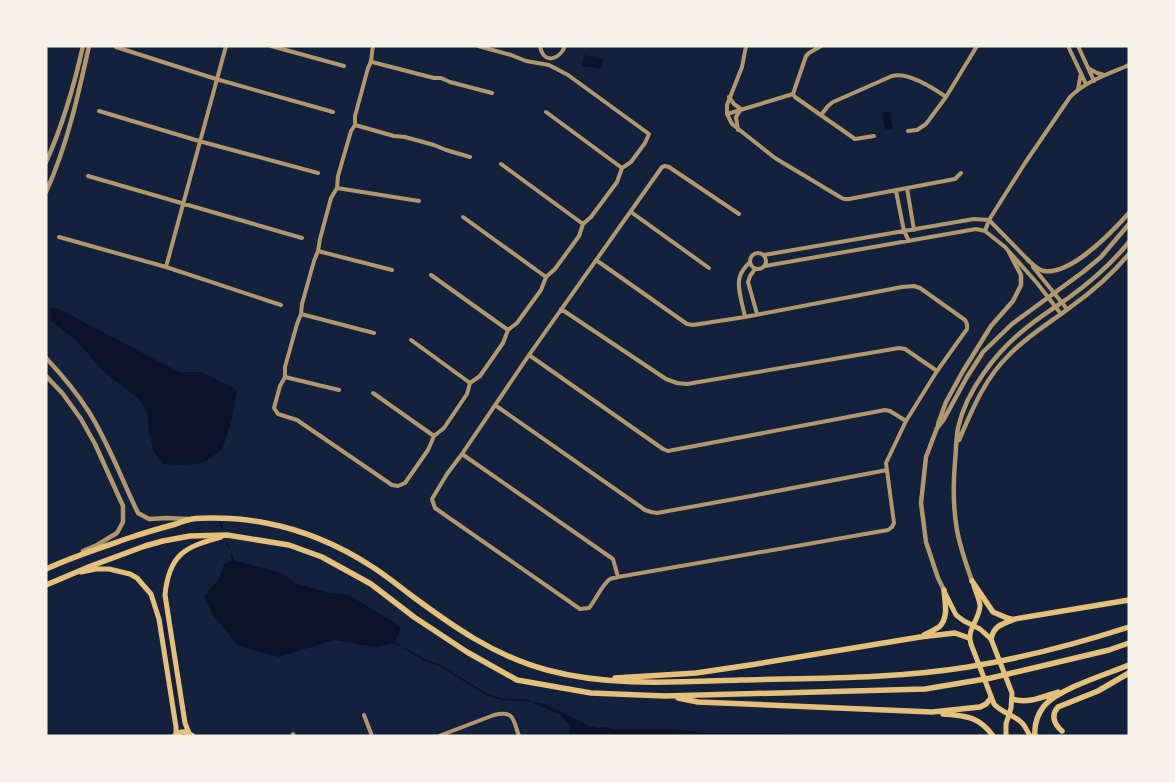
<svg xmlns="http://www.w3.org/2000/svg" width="1175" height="782" font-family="Mulish,sans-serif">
	<rect width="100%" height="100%" fill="#14213d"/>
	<!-- water -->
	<path fill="#0b132b" d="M584,55l19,4 -1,10 -20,-3z
		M890,111l3,18 -8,2 -3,-18z
		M51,307l10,3 118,62h22l36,18 -5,29 -10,31 -19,13 -21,2 -20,-1 -9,-14 -4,-18 -2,-21 -9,-13 -33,-25 -28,-32 -27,-21z
		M233,560l49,13 13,10 34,10 20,2 52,32 -6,16 -20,4 -41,-7 -55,17 -41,-11 -25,-31 -9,-19 16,-18 4,-14z
		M529,701l17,3 43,22 10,2 5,-1 9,2h61l31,4h78l8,3h-220l-2,-3 1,-7 -10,-11z"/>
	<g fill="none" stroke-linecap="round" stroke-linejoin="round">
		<!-- stream -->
		<path stroke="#0b132b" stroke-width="2" d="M220,522l2,6
			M227,543l2,6
			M232,555l1,5
			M395,643l4,2
			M404,648l22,13 11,3 51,31 13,4 18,1 10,1
			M1046,735v1"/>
		<!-- minor -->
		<path stroke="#b1986c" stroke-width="4" d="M271,46l73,20
			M373,46c-2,9 0,14 -5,22l-13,48v9l-4,6 -13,45 -1,12 -6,10 -11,41 -2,12 -4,10 -12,43 -1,10 -4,10 -12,43v10l-5,9 -6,22 4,6 19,6 95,65 6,1 7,-3 23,-33 6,-14 10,-8 23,-34 3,-11 10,-7 23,-33 5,-13 9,-7 24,-33 5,-13 9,-8 24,-33 4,-12 8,-7 26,-35 5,-14 9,-6 14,-19 4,-9 -81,-59 -19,-10 -23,-4 -15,-6 -33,-9
			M540,46c3,18 19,15 25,0
			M746,46l-4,21 -15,38v9l5,10 43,34 65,39 4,2h5l106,-20 6,-6
			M1068,46l18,38
			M1078,46l16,35
			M116,47l100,32 117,33
			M372,62l62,16h7l9,4 42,11
			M1088,68l9,5 7,2
			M1078,89l3,-16
			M793,94l2,3 60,42 19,-3
			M793,94l13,-38 3,-3 12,-7
			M729,97l5,7 7,5 -5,8 2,13
			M99,111l100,30 119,32
			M546,112l76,56
			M727,114l66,-20
			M821,115l7,-9 5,-4 59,-26c16,-4 41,12 54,21
			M355,125l39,11 11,1 29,8 12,5 24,7
			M908,131l9,-1 9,-6 20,-27 31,-51
			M501,164l82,60
			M88,176l214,62
			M337,188l82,13
			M907,188l7,42
			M896,191l8,40 5,10
			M631,212l78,56
			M463,217l83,60
			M985,231l4,-11 36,-57 45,-66c16,-16 38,-23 59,-32
			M59,237l107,30 115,38
			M318,251l74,19
			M750 261a8 8 0 1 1 16 0a8 8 0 1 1-16 0Z
			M764,255l210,-36 15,1 40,41
			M596,260l91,64 6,1 52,-8 157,-30 12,-1 6,2 45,32 2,4v5l-30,42 -31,50 -20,42 8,60 -2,4 -4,3 -270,47c-3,1 -6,1 -8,2 -7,4 -15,22 -21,29l-9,1 -145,-101 -3,-9 15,-25 15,-20 67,-99 133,-188 3,-1 4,1 70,47
			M765,266l211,-37 9,2 20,16 32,36 24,31
			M166,267l60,-221
			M1033,267l34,42
			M755,269l-5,7 -2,6 9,32
			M431,275l77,55
			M561,309l105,70 11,4 10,1 212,-36 6,1 32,22
			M301,314l73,19
			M745,317c-2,-11 -9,-31 -5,-41 2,-6 6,-10 10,-14
			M411,340l59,43
			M529,355l134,94 5,2 217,-41 5,1 16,10
			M285,377l54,13
			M373,393l61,43
			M495,405l150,105 6,2 6,1 94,-17 136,-26
			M462,454l151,105 5,18
			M364,715l8,21
			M293,734l1,2
			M439,736l55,-21c21,-5 19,5 25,21"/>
		<!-- tertiary -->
		<path stroke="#b1986c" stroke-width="4.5" d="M46,162c17,-37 28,-76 37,-116
			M46,192c21,-46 32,-96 43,-146
			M1028,260c4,4 10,10 16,11 27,4 68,-39 85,-58
			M46,358c16,17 31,35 43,54 20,32 33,68 49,101l11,6 18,-1 21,1
			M46,376l17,18 18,25 14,25 28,62v16l-6,11 -20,12 -14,6
			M938,424l8,-22 17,-31 28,-45 22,-25 8,-16v-10l-12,-23
			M959,440c13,-30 26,-62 50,-85 19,-20 42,-33 63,-49 21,-15 40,-32 57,-52
			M972,581c-6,-17 -12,-34 -15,-51 -4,-23 -4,-45 -2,-68 1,-11 1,-23 3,-34 8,-37 38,-76 67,-99 14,-12 31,-22 46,-33 22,-16 41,-33 58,-54
			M944,590l-6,-12 -12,-36 -5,-39 5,-46 11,-29 7,-9 23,-42 16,-25 29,-28 71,-52 18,-15 28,-33"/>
		<!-- secondary -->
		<path stroke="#e5c07b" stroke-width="5" d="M81,572l15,-3h13l21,5 7,4 14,16 8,25 17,108v7
			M974,586c2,6 5,13 6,19 0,15 -14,24 -9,39l23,60c8,9 18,10 27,18 4,3 6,9 9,14
			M945,593l11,22 8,6 16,8 11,10 21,54 -1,15 -5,16v12
			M189,733l-4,-10 -20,-128c4,-41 20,-48 56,-58
			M175,735c6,-5 12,-4 18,1"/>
		<!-- trunk -->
		<path stroke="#e5c07b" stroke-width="5.5" d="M46,569c28,-13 57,-22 86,-32 15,-5 29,-9 44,-13 5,-2 10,-4 16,-5 15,-2 31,-1 46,0 9,1 19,2 28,4 37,7 74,23 105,43 13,8 25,18 37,27 43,32 86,63 139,77 63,17 129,12 193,10 76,-2 154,-1 228,-13 55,-9 108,-23 161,-40
			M972,581l21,31 14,6 4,1
			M46,585l45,-19 54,-20 18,-5 27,-5 37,-1 62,10 33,12 49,27 43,33 53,35 50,28 74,13 74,3 260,-7 66,-11 118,-28 20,-7
			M924,635c4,-2 10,-5 15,-8 10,-9 6,-25 5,-37
			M991,639c3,-14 12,-15 24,-20l114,-19
			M615,678l81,-5 54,-8 170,-28 35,-4 14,5
			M678,698l20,4 234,10 48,-5 6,-3 5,-6
			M1012,699c17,5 30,-2 46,-7
			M943,714c22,2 36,2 50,22
			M1062,731c-7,-6 -12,-15 -4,-24l40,-16 31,-18
			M1035,736c-1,-11 2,-21 9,-30 14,-17 63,-32 85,-41"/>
	</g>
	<!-- border -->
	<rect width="1175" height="782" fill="none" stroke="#f6f1e7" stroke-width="95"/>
</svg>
